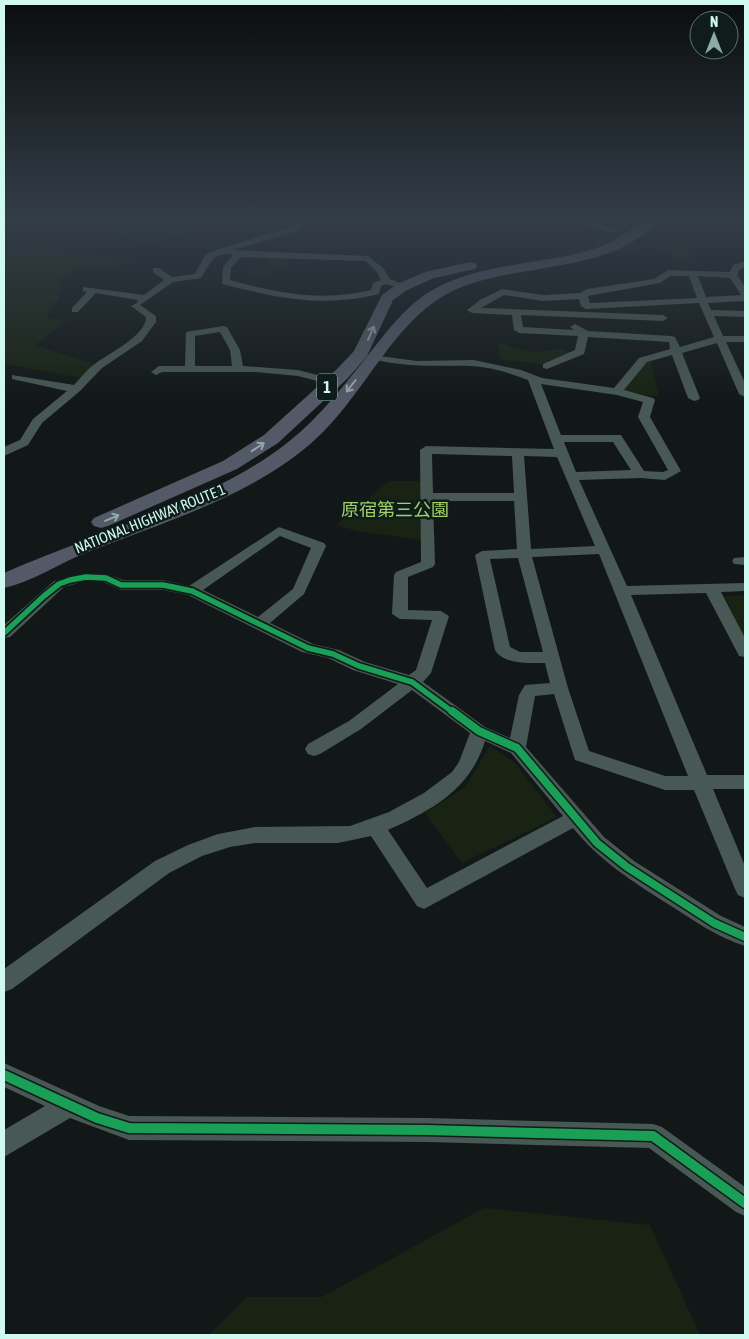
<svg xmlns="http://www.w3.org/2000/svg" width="749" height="1339" font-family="'Asap Condensed','Noto Sans JP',sans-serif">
	<rect width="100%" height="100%" fill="#121818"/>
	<!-- green -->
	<path fill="#182313" d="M125,216h37l-11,9 26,-3 11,9c-19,14 -47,12 -69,6l4,-3 -4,-5 4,-5 14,-6 -2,-2z
		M639,216h13l-7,7 -50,28 -71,12 66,-19 33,-16z
		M661,243c11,0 21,1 29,9l-3,6 4,2 -5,2 -20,-11 -19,-5 -41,9 23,-11 18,2z
		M47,245l31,9 56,6c-28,13 -46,0 -77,20l6,6 -5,13 -10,14v5l18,3 -31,24 60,19 -13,14 -78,-14v-115z
		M269,257l14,1v7l-17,13 -18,-3v-4c9,-1 19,0 23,-8l-6,-1z
		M498,342c21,8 37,14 60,6l14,5 -26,11 -45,-4z
		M651,361l8,36 -35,-6 22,-28z
		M389,481h32v59l-64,-9 -21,-6z
		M745,595v46h-1l-19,-45z
		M490,746l25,17 42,54 -95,46 -37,-50 40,-26z
		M484,1208l166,17 50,110h-491l38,-38h75z"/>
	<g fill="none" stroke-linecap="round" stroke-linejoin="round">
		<!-- minor -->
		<path fill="#485854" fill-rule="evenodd" d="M37,216h24l-4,2 -53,5v-4z
			M306,216h8l-16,15 -65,19 135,6 16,13 6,10 15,6v4l-19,-5 -5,2 -2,8c-57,14 -101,4 -157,-10l1,-17 10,-12c-19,-5 -23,9 -32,23l-28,4 -33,23 16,11v6l-14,19 -40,27 -22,23 -38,32 -14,22 -24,11v-9l16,-7 13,-21 34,-28 -55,-12v-4l62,10c7,-7 13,-16 22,-22 13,-10 50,-27 50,-46l-15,-11 6,-3 1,-3 -42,-7 -18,19h-6v-4l15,-16 -4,-1v-4l61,8 20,-15 -11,-8v-4h6l13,9 23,-3 10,-19 16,-7 71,-21zM241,257l125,4 11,11 4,8 -8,3 -2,7c-49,12 -93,3 -141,-10l1,-12z
			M490,216h57l-9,6 -44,-4z
			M576,216h9l32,15 -4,2 -18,-5z
			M745,261v6l-5,2 -3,6 8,12v14l-37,2 3,7 34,1v6l-31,-1 9,20h22v6h-19l19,41v14l-6,-3 -22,-51 -35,10 18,45 -2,2 -4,1 -6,-3 -16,-43 -25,7 -23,28 29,8 2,2 -5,17 31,54 -16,9 -25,-2 -61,2 48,106 118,-3v8l-24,1 24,46v19l-6,-1 -2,-4 -31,-59 -75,2 76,180h38v14h-32l32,77v32l-7,-3 -3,-6 -41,-99h-29l-90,-30 -21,-66 -19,2 -9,51 78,90 30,24 87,55 24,11v19c-28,-9 -52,-26 -77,-42 -35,-22 -68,-43 -95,-76l-149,81 -7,-3 -46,-70 -33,7h-83l-25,4 -28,9 -33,17 -157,116 -8,3v-23l151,-108 33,-16 30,-11 37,-7 95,-1 39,-14 35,-19 28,-21 7,-10 11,-29 -58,-43 -51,39 -41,25 -6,2 -6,-2 -3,-5 3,-5 41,-23 49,-37 -45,-14 -25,-12 -26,-6 -114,-57 -25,-5h-42l-18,-8 -17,-1 -22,6 -54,50 -6,1v-13l50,-44 16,-5 16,-3 20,1 17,6h40l26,6 90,-59 45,16 2,3 -22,48 -34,29 43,21 26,6 26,12 44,13 7,-5 16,-50 -32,-1 -8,-5 2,-39 2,-3 25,-10 -1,-112 6,-4 128,3 -26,-69c-17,-7 -38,-13 -56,-14 -36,-1 -63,2 -100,-7v-4l45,6 57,-1 47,10 21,8 72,10 25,-30 31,-9 -1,-7 -81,-5 -4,17 -37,15 -4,-1v-4l32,-14 3,-14 -59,-3 -5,-3 -2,-15 -40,-2 -5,-3 13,-10 22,-11 41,6 37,-2 7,-4 67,-10 14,-9 62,2 3,-7zM670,276h19l8,22 -107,5 -2,-7 72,-13zM698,276l32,2 11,17 -35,2zM504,295l39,6 36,-2 2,7 5,3 113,-6 15,34 -34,10 -5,-10 -4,-1 -83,-5 -13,-7 -5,3 4,3 -51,-3 -2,-12 142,6 5,-3 -5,-3 -182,-7zM541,384l76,11 26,7 -5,15 30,53 -5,2 -19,-1 -23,-36h-60zM564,442h49l18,28 -55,2zM432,454l80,2 2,37h-81zM524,456l33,1 38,89 -64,3zM433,501h81l3,48 -35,2 -7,4 20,95c9,15 35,13 50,13l5,20 -25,2 -6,10 -9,43 -25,-11 -62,-45 8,-9 18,-57 -8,-5 -33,-1v-33l25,-10 2,-3zM280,536l31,12 -18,41 -35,28 -55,-27zM599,554l89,222h-23l-76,-25 -21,-63 -36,-131zM518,558l25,94h-23l-10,-5 -20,-88zM485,741l26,12 52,63 -136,72 -39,-58c44,-20 82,-40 97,-89z
			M223,326l4,1 13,23 3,16 55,4 39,10 1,2 -5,3 -35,-9 -42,-4h-94l-6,3 -5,-3 8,-6h26l1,-34zM220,332l10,18 2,16h-37v-30z
			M745,557v8l-11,-1 -2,-3 2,-3z
			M4,1063l95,43 30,10 298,2 226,6 9,3 83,60v29l-9,-4 -87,-64 -222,-6 -298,-2 -59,-22 -66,39v-27l41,-24 -41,-19z"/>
		<!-- highway -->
		<path fill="#535966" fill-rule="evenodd" d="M649,216h13c-49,63 -153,43 -217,79 -51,29 -79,94 -121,136 -62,63 -161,91 -241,123 -26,11 -52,28 -79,34v-15c89,-40 207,-70 283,-130 35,-27 61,-63 89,-98 18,-22 34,-43 60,-57 48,-26 107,-23 158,-39 21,-7 38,-20 55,-33z
			M470,262l5,1 2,3 -2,3 -41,9 -27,12 -14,10 -26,56 -19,22 -70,65 -41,26 -129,57 -7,2 -7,-2 -3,-4 3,-4 129,-57 41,-26 72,-65 18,-19 28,-56 15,-11 28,-12z"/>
		<!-- cycleway-far2 casing -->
		<g stroke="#0e1c1a" stroke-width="9">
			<path id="cycleway-far2" d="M4,633l40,-37 15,-12 11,-4 16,-3 20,1 15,7h42l29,6 116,57 25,6 26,12 53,16 42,31"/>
		</g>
		<!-- cycleway-far1 casing -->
		<g stroke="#0e1c1a" stroke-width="11">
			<path id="cycleway-far1" d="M452,711l27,20 38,17 80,95 30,24 87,56 31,14"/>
		</g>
		<!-- cycleway casing -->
		<g stroke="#0e1c1a" stroke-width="13">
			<path id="cycleway" d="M4,1075l93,43 32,10 298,2 226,6 92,67"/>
		</g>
		<!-- cycleway-far2 -->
		<use href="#cycleway-far2" stroke="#1a9f57" stroke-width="5.5"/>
		<!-- cycleway-far1 -->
		<use href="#cycleway-far1" stroke="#1a9f57" stroke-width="8"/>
		<!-- cycleway -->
		<use href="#cycleway" stroke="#1a9f57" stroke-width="10"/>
	</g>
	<!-- one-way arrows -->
	<defs><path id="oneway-shaft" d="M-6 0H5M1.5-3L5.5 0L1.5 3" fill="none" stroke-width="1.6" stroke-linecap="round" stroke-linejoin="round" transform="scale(1.25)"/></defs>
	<g stroke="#92a9ab">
		<use href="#oneway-shaft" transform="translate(371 333) rotate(-66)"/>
		<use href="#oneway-shaft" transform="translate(351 386) rotate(128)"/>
		<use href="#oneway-shaft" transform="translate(258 447) rotate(-33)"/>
		<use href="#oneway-shaft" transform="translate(112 518) rotate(-23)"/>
	</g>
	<!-- sky -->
	<linearGradient id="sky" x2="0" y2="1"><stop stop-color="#0a0d0d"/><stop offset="0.54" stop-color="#333d48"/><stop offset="1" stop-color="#333d48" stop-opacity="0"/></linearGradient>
	<rect width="749" height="403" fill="url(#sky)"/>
	<g text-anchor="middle" stroke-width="5" stroke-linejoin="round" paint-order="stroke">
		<!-- far-street labels -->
		<g font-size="15" fill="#d0f9f0" stroke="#0e1c1a">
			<text transform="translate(150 519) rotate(-22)" y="5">NATIONAL HIGHWAY ROUTE 1</text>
		</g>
		<!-- shield labels -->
		<rect fill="#0e1c1a" stroke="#96b7b0" stroke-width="1" x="317" y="373.5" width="20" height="27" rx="4"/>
		<g font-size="16" font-weight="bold" fill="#d0f9f0">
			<text x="327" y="393">1</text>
		</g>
		<!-- park labels -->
		<g font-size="18" fill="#a2ce66" stroke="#0e1c1a">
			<text x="395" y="516">原宿第三公園</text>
		</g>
	</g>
	<!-- border -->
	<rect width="749" height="1339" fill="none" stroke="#d0f9f0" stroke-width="10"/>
	<!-- north arrow -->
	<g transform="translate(714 35)"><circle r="24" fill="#0e1c1a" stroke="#5c7470"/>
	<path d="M0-4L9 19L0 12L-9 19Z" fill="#8eaaa4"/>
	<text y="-8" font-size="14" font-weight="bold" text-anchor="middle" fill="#d0f9f0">N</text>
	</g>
</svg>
